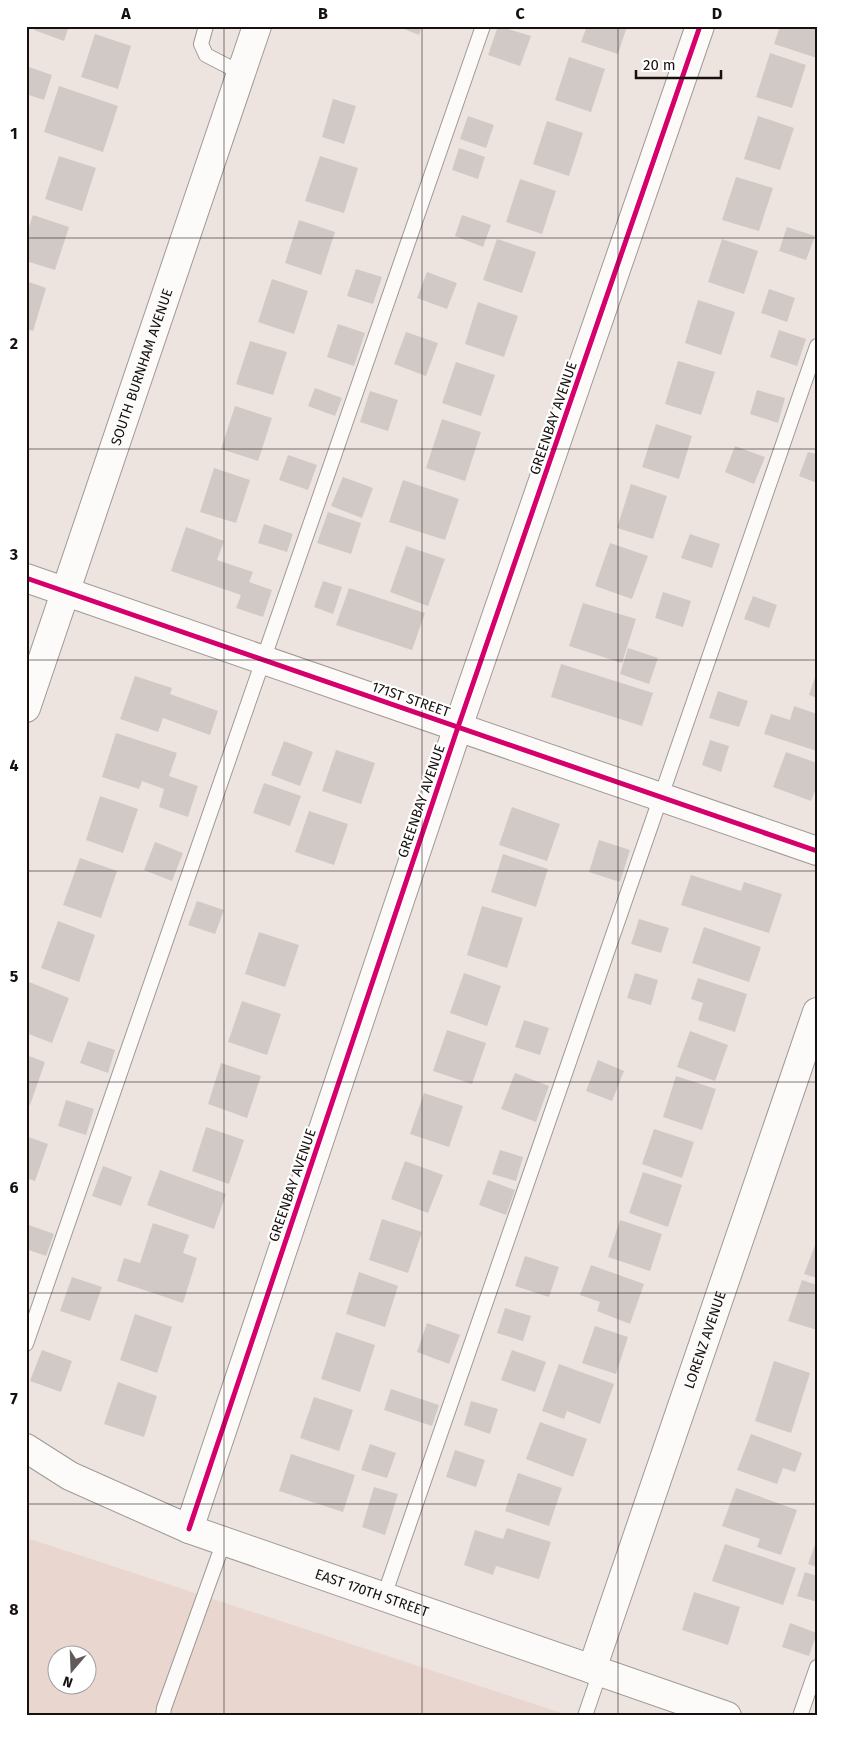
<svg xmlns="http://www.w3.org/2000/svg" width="843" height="1742" font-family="'Fira Sans',sans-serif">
	<rect width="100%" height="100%" fill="#ede4e0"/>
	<!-- built -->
	<path fill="#e9d7cf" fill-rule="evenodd" d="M30,1539l541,177h-545v-167zM58,1654h30v30h-30z"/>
	<!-- building -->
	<path fill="#d0c9c6" d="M35,26h34l-5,15 -30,-11z
		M397,26h25l-3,9z
		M498,26l33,10 -11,30 -32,-11z
		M587,26h40l-9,28 -37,-12z
		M780,26h37v32l-43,-14z
		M95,34l36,12 -13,43 -37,-12z
		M770,53l36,12 -14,43 -36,-11z
		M569,57l36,12 -14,43 -36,-12z
		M26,66l26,9 -8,25 -18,-6z
		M59,86l59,20 -15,46 -59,-20z
		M333,99l23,7 -12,38 -22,-7z
		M468,116l26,9 -8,23 -26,-9z
		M758,116l36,12 -14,42 -36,-11z
		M547,121l36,12 -14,43 -36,-12z
		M459,148l26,9 -7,22 -26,-9z
		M59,156l37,12 -14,43 -37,-12z
		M320,156l38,12 -14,45 -39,-12z
		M736,177l37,11 -14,43 -37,-11z
		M520,179l36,12 -14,43 -36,-12z
		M33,215l36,12 -14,43 -29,-9v-26z
		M462,215l29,10 -8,22 -28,-11z
		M299,220l36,12 -14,43 -36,-12z
		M787,227l28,9 -9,24 -27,-9z
		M497,239l39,13 -14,41 -39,-13z
		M722,239l36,12 -14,43 -36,-12z
		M356,269l26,8 -9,27 -26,-8z
		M427,272l30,11 -10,26 -30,-11z
		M272,279l36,12 -14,43 -36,-12z
		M26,281l20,7 -13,43 -7,-2z
		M769,289l26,9 -8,24 -26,-9z
		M698,300l37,12 -14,43 -36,-12z
		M478,302l40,14 -14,41 -39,-13z
		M338,324l27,9 -11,33 -27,-9z
		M779,330l27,9 -9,27 -27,-9z
		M406,332l32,11 -12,33 -32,-12z
		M250,341l37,11 -14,43 -37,-11z
		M678,361l37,11 -14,43 -36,-11z
		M456,362l39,13 -14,41 -39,-13z
		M315,388l27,10 -7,18 -27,-10z
		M757,390l28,8 -7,25 -28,-9z
		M370,391l28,9 -10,31 -28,-9z
		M235,406l37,12 -14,43 -37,-12z
		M442,419l39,13 -16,49 -39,-13z
		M656,424l36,12 -13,43 -37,-12z
		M735,446l30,11 -11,27 -29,-12z
		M808,452l9,2v29l-18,-7z
		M288,455l29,10 -9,25 -29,-10z
		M214,468l36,12 -14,43 -36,-11z
		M343,477l30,11 -11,30 -31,-12z
		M403,480l56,19 -14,41 -56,-18z
		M631,484l36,12 -14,43 -36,-11z
		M328,512l33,11 -10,31 -34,-11z
		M264,524l29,10 -6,18 -29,-9z
		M186,527l38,14 -7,19 36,12 -4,10 23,8 -9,27 -27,-9 5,-13 -70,-24z
		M690,534l30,10 -8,24 -31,-10z
		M610,543l38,13 -16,43 -37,-13z
		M406,546l39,13 -17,47 -38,-14z
		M323,581l19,6 -9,27 -19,-7z
		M349,588l76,25 -13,37 -76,-25z
		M663,592l28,9 -8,26 -28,-9z
		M753,596l24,9 -8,23 -25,-9z
		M583,603l53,16 -14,44 -53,-17z
		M628,648l30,10 -9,26 -29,-10z
		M561,664l92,29 -11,33 -91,-29z
		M816,674h1v24l-8,-3z
		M135,676l37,12 -2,6 48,17 -8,24 -47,-17 -5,14 -38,-13z
		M718,691l30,10 -9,26 -30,-9z
		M794,706l23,8v37l-53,-17 7,-20 19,6z
		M116,733l61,20 -8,23 29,10 -10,31 -29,-10 5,-18 -22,-8 -3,8 -37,-12z
		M710,740l19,6 -8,26 -19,-7z
		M284,741l29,11 -13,34 -29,-11z
		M336,750l39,13 -14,41 -39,-13z
		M786,752l31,11v23l-6,15 -38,-14z
		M264,783l37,13 -11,30 -37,-13z
		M100,796l38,13 -15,44 -37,-13z
		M512,807l48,17 -13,37 -48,-16z
		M309,811l39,13 -14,41 -39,-13z
		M599,840l31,10 -10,32 -31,-10z
		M155,842l28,11 -11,28 -28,-11z
		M503,854l45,15 -12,38 -45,-15z
		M80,858l37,13 -16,47 -38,-13z
		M691,875l50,16 3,-9 38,12 -13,39 -88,-28z
		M197,901l27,9 -9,24 -27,-9z
		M482,906l41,12 -16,50 -40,-13z
		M639,919l30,9 -8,25 -30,-9z
		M58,921l37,14 -16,47 -38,-14z
		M704,927l57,20 -12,35 -57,-19z
		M259,932l40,13 -14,42 -40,-13z
		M464,973l37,13 -14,40 -37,-13z
		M635,973l23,7 -7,25 -24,-7z
		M698,978l49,16 -12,38 -37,-12 5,-17 -12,-4z
		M29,982l40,16 -17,45 -26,-10v-45z
		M242,1001l39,13 -14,41 -39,-13z
		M524,1020l25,8 -9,27 -25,-8z
		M447,1030l39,13 -14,41 -39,-13z
		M690,1031l38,14 -13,36 -38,-14z
		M88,1041l27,9 -7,23 -28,-10z
		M26,1055l19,7 -15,43 -4,-2z
		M598,1060l26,11 -12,30 -26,-10z
		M221,1063l40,13 -14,42 -39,-14z
		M515,1073l34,13 -13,36 -35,-13z
		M676,1076l40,13 -14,41 -39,-13z
		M424,1093l39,13 -14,41 -39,-13z
		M66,1100l28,9 -8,26 -28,-9z
		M206,1127l38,13 -15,44 -37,-13z
		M654,1129l40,13 -12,36 -40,-14z
		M26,1136l22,8 -13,37 -9,-3z
		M500,1150l23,7 -7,24 -24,-7z
		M405,1161l38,14 -15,38 -37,-14z
		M103,1166l29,11 -11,29 -29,-10z
		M160,1170l66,24 -12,35 -67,-24z
		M643,1172l39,13 -14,42 -39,-14z
		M488,1180l27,10 -9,25 -27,-10z
		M382,1219l40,13 -14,41 -39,-13z
		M620,1220l42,14 -12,37 -42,-14z
		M153,1223l36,12 -6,18 14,5 -14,45 -66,-22 7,-23 16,5z
		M26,1224l28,10 -8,22 -20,-7z
		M817,1240v38l-13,-4z
		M525,1256l34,11 -10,30 -34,-11z
		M591,1265l53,19 -14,40 -33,-13 3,-9 -20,-7z
		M359,1272l39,14 -13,41 -39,-13z
		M72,1277l30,10 -12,34 -30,-10z
		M802,1280l15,5v45l-29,-9z
		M505,1308l26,8 -8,25 -26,-8z
		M135,1314l37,13 -15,46 -37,-13z
		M427,1323l33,12 -11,29 -32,-12z
		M595,1326l33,11 -12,37 -34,-11z
		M336,1332l39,13 -15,47 -39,-13z
		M42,1350l30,11 -11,31 -31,-11z
		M512,1350l34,12 -11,30 -34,-12z
		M774,1361l36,12 -19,60 -36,-12z
		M559,1364l55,20 -14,40 -33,-13 -3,8 -22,-8z
		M118,1382l39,14 -13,41 -40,-13z
		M391,1389l48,16 -7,21 -48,-16z
		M314,1397l39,13 -14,41 -39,-13z
		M471,1401l27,8 -8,25 -26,-9z
		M540,1422l47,17 -14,38 -47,-18z
		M751,1434l51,19 -7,19 -12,-4 -6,16 -40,-14z
		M370,1444l26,9 -9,25 -26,-8z
		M455,1450l30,10 -9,27 -30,-10z
		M291,1454l64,21 -12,37 -64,-21z
		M518,1473l44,15 -13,38 -44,-15z
		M374,1487l24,7 -13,41 -23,-8z
		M736,1488l61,22 -16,45 -24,-8 3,-8 -38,-13z
		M507,1528l44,14 -12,37 -43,-13 -3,9 -29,-10 11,-35 28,9z
		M817,1539v28l-9,-3z
		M725,1544l71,24 -13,37 -71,-24z
		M805,1572l12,4v26l-20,-6z
		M694,1592l46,15 -12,38 -46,-15z
		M790,1623l27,10 -8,23 -27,-9z"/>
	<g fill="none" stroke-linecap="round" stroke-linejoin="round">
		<!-- service casing -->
		<g stroke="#a09996" stroke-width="16">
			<path id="service" d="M206,26l-5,18 5,11 35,18
				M26,1344l457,-1318
				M384,1596l433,-1250
				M163,1716l1,-8 60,-167
				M585,1716l15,-44
				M800,1716l17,-49"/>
		</g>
		<!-- minor casing -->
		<g stroke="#a09996" stroke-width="30">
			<g id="minor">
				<path d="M26,578l791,273"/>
				<path d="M189,1529l269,-802 242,-701"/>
				<path id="s1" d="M592,1669l225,-657"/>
			</g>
		</g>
		<!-- tertiary casing -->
		<g stroke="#a09996" stroke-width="30">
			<g id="tertiary">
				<path id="s2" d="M26,1448l44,28 119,53 538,187"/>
			</g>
		</g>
		<!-- secondary casing -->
		<g stroke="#a09996" stroke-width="30">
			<g id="secondary">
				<path id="s3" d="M26,708l231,-682"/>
			</g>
		</g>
		<!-- service -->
		<use href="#service" stroke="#fcfbfa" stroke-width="14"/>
		<!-- minor -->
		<use href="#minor" stroke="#fcfbfa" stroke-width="28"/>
		<!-- tertiary -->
		<use href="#tertiary" stroke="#fcfbfa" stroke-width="28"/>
		<!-- secondary -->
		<use href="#secondary" stroke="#fcfbfa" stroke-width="28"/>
		<!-- cycleway casing -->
		<g stroke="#fff" stroke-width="8">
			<path id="cycleway" d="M26,578l791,273
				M189,1529l269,-802 242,-701"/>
		</g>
		<!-- cycleway -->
		<use href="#cycleway" stroke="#d6006c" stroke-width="5"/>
	</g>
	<!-- grid -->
	<path fill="none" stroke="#16100e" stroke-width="1" stroke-opacity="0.55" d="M224,26v1690M422,26v1690M618,26v1690M26,238h791M26,449h791M26,660h791M26,871h791M26,1082h791M26,1293h791M26,1504h791"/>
	<g text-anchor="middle" stroke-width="4.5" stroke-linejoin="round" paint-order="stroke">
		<!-- street labels -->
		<g font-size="14" fill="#16100e" stroke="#fff">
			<text dy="5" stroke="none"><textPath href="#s3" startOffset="360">SOUTH BURNHAM AVENUE</textPath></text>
			<text transform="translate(553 418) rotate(-71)" y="5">GREENBAY AVENUE</text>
			<text transform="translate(411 699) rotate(19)" y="5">171ST STREET</text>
			<text transform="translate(421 801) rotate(-71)" y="5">GREENBAY AVENUE</text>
			<text transform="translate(292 1185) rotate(-71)" y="5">GREENBAY AVENUE</text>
			<text dy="5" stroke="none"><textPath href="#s1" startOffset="348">LORENZ AVENUE</textPath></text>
			<text dy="5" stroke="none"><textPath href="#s2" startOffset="376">EAST 170TH STREET</textPath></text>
		</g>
	</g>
	<!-- border -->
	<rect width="843" height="1742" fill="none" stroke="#ffffff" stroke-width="55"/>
	<!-- north arrow -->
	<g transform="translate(72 1670) rotate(199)"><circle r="24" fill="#ffffff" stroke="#a29f9f"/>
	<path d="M0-4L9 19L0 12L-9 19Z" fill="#615a58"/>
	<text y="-8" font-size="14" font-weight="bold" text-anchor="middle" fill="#16100e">N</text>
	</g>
	<!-- scale -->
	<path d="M636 70v8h85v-8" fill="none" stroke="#16100e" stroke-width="2.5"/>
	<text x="643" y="70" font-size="15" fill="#16100e" stroke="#ffffff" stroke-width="4" paint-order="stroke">20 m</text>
	<rect x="28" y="28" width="788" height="1686" fill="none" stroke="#16100e" stroke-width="2"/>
	<g font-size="16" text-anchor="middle" font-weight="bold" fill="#16100e">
		<text x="126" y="19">A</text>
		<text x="323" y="19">B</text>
		<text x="520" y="19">C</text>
		<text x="717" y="19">D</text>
		<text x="14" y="139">1</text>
		<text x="14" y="349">2</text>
		<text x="14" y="560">3</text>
		<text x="14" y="771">4</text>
		<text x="14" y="982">5</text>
		<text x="14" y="1193">6</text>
		<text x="14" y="1404">7</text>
		<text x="14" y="1615">8</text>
	</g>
</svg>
